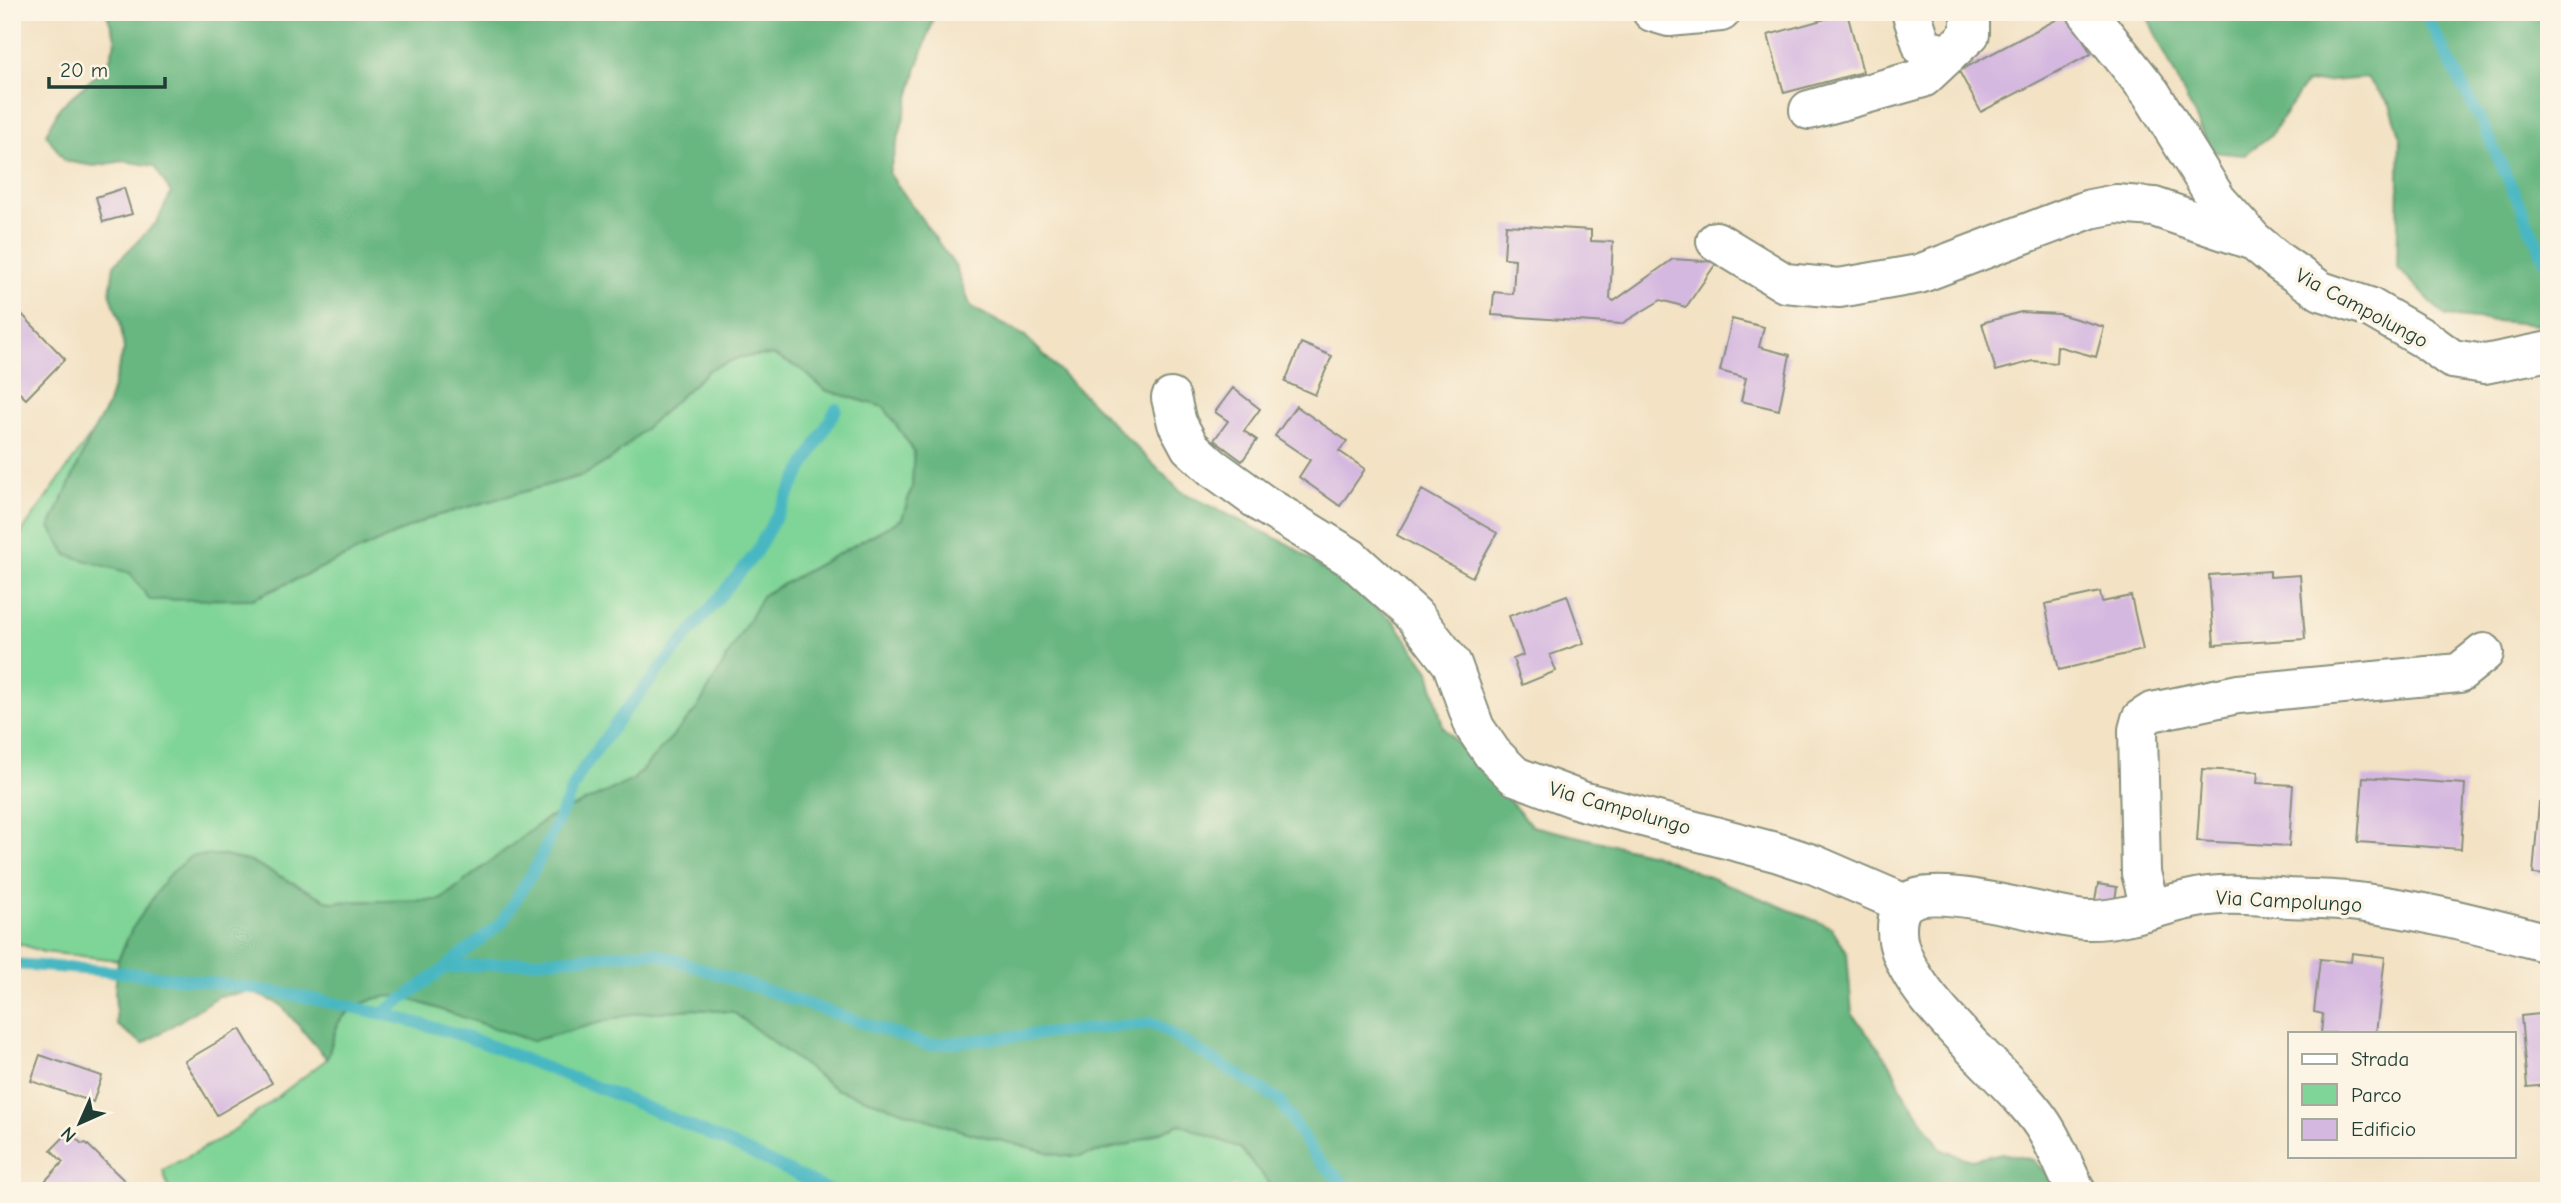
<svg xmlns="http://www.w3.org/2000/svg" width="2561" height="1203" font-family="'Comic Neue',sans-serif">
	<rect width="100%" height="100%" fill="#fcf5e5"/>
	<filter id="ink" filterUnits="userSpaceOnUse"><feTurbulence type="fractalNoise" baseFrequency=".0143" numOctaves="2"/><feDisplacementMap in="SourceGraphic" scale="14" xChannelSelector="R" yChannelSelector="G"/><feConvolveMatrix kernelMatrix="1 2 1 2 8 2 1 2 1" color-interpolation-filters="sRGB"/></filter>
	<filter id="wash" filterUnits="userSpaceOnUse"><feTurbulence type="fractalNoise" baseFrequency=".00686" numOctaves="4" result="noise"/><feDisplacementMap in="SourceGraphic" scale="28" xChannelSelector="R" yChannelSelector="G"/><feGaussianBlur stdDeviation="1.57" result="paint"/><feColorMatrix in="noise" values="0 0 0 0 0 0 0 0 0 0 0 0 0 0 0 0 0 1.4 0 .05"/><feComposite in="paint" operator="in"/></filter>
	<g filter="url(#wash)">
		<rect width="100%" height="100%" fill="#f3e2c4"/>
		<!-- green -->
		<path fill="#7fd497" stroke="#4f8866" stroke-width="2" d="M773,355l28,14 24,21 59,17 30,44 -2,36 -10,32 -139,76 -66,114 -64,72 -87,38 -106,81 -110,2 -78,-40 -120,67 -14,31 -75,-8 -31,-11v-395l81,-114 -43,95 17,28 63,18 123,26 179,-82 152,-42 30,-18 96,-88 30,-12z
			M389,995l15,2 128,44 99,-27 62,-5 40,3 103,77 130,43 98,24h17l49,-12 50,-20 60,24 36,43h-1107l-6,-21 63,-34 101,-77 12,-38 14,-12 17,-9z"/>
		<!-- forest -->
		<path fill="#67b680" stroke="#437a5a" stroke-width="2" d="M106,12h830l-19,56 -28,105 66,93 16,41 54,29 155,155 110,54 103,75 36,51 14,56 89,99 121,28 178,73 16,26 5,61 38,49 13,29 39,58 29,10 31,-7 31,7 22,23 4,8h-783l-36,-43 -60,-24 -50,20 -49,12h-17l-98,-24 -130,-43 -103,-77 -40,-3 -62,5 -99,27 -128,-44c-21,-3 -53,5 -65,25 -6,10 -8,26 -12,37l-47,-55 -29,-12 -32,4 -76,48 -26,-19 -2,-33 3,-32 14,-31 35,-52 24,-21 30,-1 31,7 78,40 110,-2 106,-81 87,-39 64,-71 66,-114 139,-76 10,-32 2,-36 -30,-44 -59,-17 -24,-21 -28,-14 -33,2 -30,12 -96,88 -30,18 -152,42 -179,82 -103,1 -20,-27 -63,-18 -17,-28 43,-95 14,-25 17,-58 -4,-28 -10,-28 4,-28 43,-43 14,-29 -17,-27 -30,-5 -30,5 -29,-5 -19,-27 14,-27 48,-42 8,-26z
			M2145,12h404v310l-11,3 -93,-9 -48,-49 3,-132 -10,-31 -23,-26 -61,5 -35,52 -27,20 -32,-3z"/>
		<g fill="none" stroke-linecap="round" stroke-linejoin="round">
			<!-- stream -->
			<path stroke="#49b7c2" stroke-width="12" d="M2424,12l60,115 65,142
				M12,964c148,9 296,26 438,68 32,9 63,23 94,35 97,36 193,78 286,124
				M445,968l207,-16 276,93 225,-22 126,77 36,56 36,35
				M382,1014l63,-46 56,-45 35,-56 44,-94 42,-58 133,-161 81,-145"/>
		</g>
		<g id="blocks">
			<!-- building -->
			<path fill="#d5b8e0" d="M1847,13l16,59 -79,21 -16,-58z
				M2069,13l22,41 -110,58 -22,-41z
				M124,188l8,26 -29,8 -7,-25z
				M1506,225l85,5v11l22,1 -3,57 4,2 59,-42 44,3 -31,45 -25,-7 -40,24 -129,-9 2,-23 19,2 2,-35 -11,-1z
				M12,304l53,55 -39,40 -14,-13z
				M2021,312l38,2 45,13 -8,30 -39,-11 -1,17 -23,-2 -37,10 -14,-48z
				M1732,319l32,8 -5,20 31,8 -11,55 -38,-9 5,-23 -26,-7z
				M1301,343l31,13 -17,39 -30,-13z
				M1233,388l27,21 -16,22 13,9 -15,21 -28,-21 14,-19 -13,-9z
				M1296,406l51,35 -8,10 26,18 -25,37 -41,-29 11,-17 -35,-24z
				M1422,490l75,43 -25,44 -75,-42z
				M2270,571v6l30,-2 5,64 -91,6 -5,-70z
				M2100,592l2,10 29,-6 12,54 -84,20 -14,-66z
				M1567,595l17,48 -34,12 6,16 -34,14 -9,-26 10,-4 -14,-39z
				M2202,769l56,3 -1,11 36,2 -4,61 -92,-5z
				M2363,777l102,7 -4,65 -103,-7z
				M2539,803l10,1v71l-16,-1z
				M2098,884l19,3 -3,20 -20,-2z
				M2352,953l33,4 -9,76h-55l2,-19 -9,-2 6,-53 31,3z
				M2549,1013v72l-22,2 -6,-71z
				M240,1029l32,54 -55,32 -32,-54z
				M40,1055l62,21 -9,26 -62,-21z
				M69,1132l13,12 4,-1 49,48h-80l-10,-10 18,-19 -12,-12z
				M1235,1184l6,7h-14z"/>
		</g>
	</g>
	<g filter="url(#ink)">
		<use href="#blocks" fill-opacity="0" stroke="#89907c" stroke-width="2"/>
		<g fill="none" stroke-linecap="round" stroke-linejoin="round">
			<!-- minor casing -->
			<g stroke="#89907c" stroke-width="42">
				<path id="minor" d="M1652,12l17,5 52,-5
					M1911,12l12,36 25,7
					M2087,12l64,81 66,107 36,40 25,21 43,30 48,16 57,33 26,19 33,5 64,-13
					M1809,110l114,-32 47,-44v-22
					M1716,241l69,42 54,5 80,-14 171,-65 26,-5 38,3 97,33
					M1171,398l6,25 13,24 22,20 51,37 88,54 63,57 38,49 23,64 17,25 23,23 67,25 197,52 36,12 90,39
					M2150,908l-9,-35 -3,-143 3,-11 11,-7 86,-18 221,-21 25,-20
					M2076,1191c-11,-22 -20,-46 -33,-66 -33,-51 -148,-135 -146,-196 0,-9 2,-19 8,-25 27,-25 144,14 181,16 43,2 90,-23 135,-25 22,-1 46,1 68,3 23,1 46,1 69,4 64,8 128,25 191,41"/>
			</g>
			<!-- minor -->
			<use href="#minor" stroke="#fff" stroke-width="38"/>
		</g>
	</g>
	<g text-anchor="middle" stroke-width="7" stroke-linejoin="round" paint-order="stroke">
		<!-- street labels -->
		<g font-size="21" fill="#1f3d34" stroke="#fcf5e5">
			<text transform="translate(2362 308) rotate(28)" y="7">Via Campolungo</text>
			<text transform="translate(1620 808) rotate(16)" y="7">Via Campolungo</text>
			<text transform="translate(2289 901) rotate(3)" y="7">Via Campolungo</text>
		</g>
	</g>
	<!-- margin -->
	<rect width="2561" height="1203" fill="none" stroke="#fcf5e5" stroke-width="42"/>
	<!-- legend -->
	<rect x="2288" y="1032" width="228" height="126" fill="#fcf5e5" stroke="#a4ab9e" stroke-width="2"/>
	<rect x="2302" y="1054" width="35" height="10" fill="#ffffff" stroke="#a4ab9e" stroke-width="2"/>
	<text x="2351" y="1066" font-size="21" fill="#1f3d34">Strada</text>
	<rect x="2302" y="1084" width="35" height="21" fill="#7fd497" stroke="#a4ab9e" stroke-width="2"/>
	<text x="2351" y="1102" font-size="21" fill="#1f3d34">Parco</text>
	<rect x="2302" y="1119" width="35" height="21" fill="#d5b8e0" stroke="#a4ab9e" stroke-width="2"/>
	<text x="2351" y="1136" font-size="21" fill="#1f3d34">Edificio</text>
	<!-- north arrow -->
	<g transform="translate(80 1123) rotate(225)" stroke="#fcf5e5" stroke-width="5" paint-order="stroke">
	<path d="M0-5L12 26L0 18L-12 26Z" fill="#1f3d34"/>
	<text y="-10" font-size="19" font-weight="bold" text-anchor="middle" fill="#1f3d34">N</text>
	</g>
	<!-- scale -->
	<path d="M49 77v10h116v-10" fill="none" stroke="#1f3d34" stroke-width="3.5"/>
	<text x="60" y="77" font-size="21" fill="#1f3d34" stroke="#fcf5e5" stroke-width="5" paint-order="stroke">20 m</text>
</svg>
